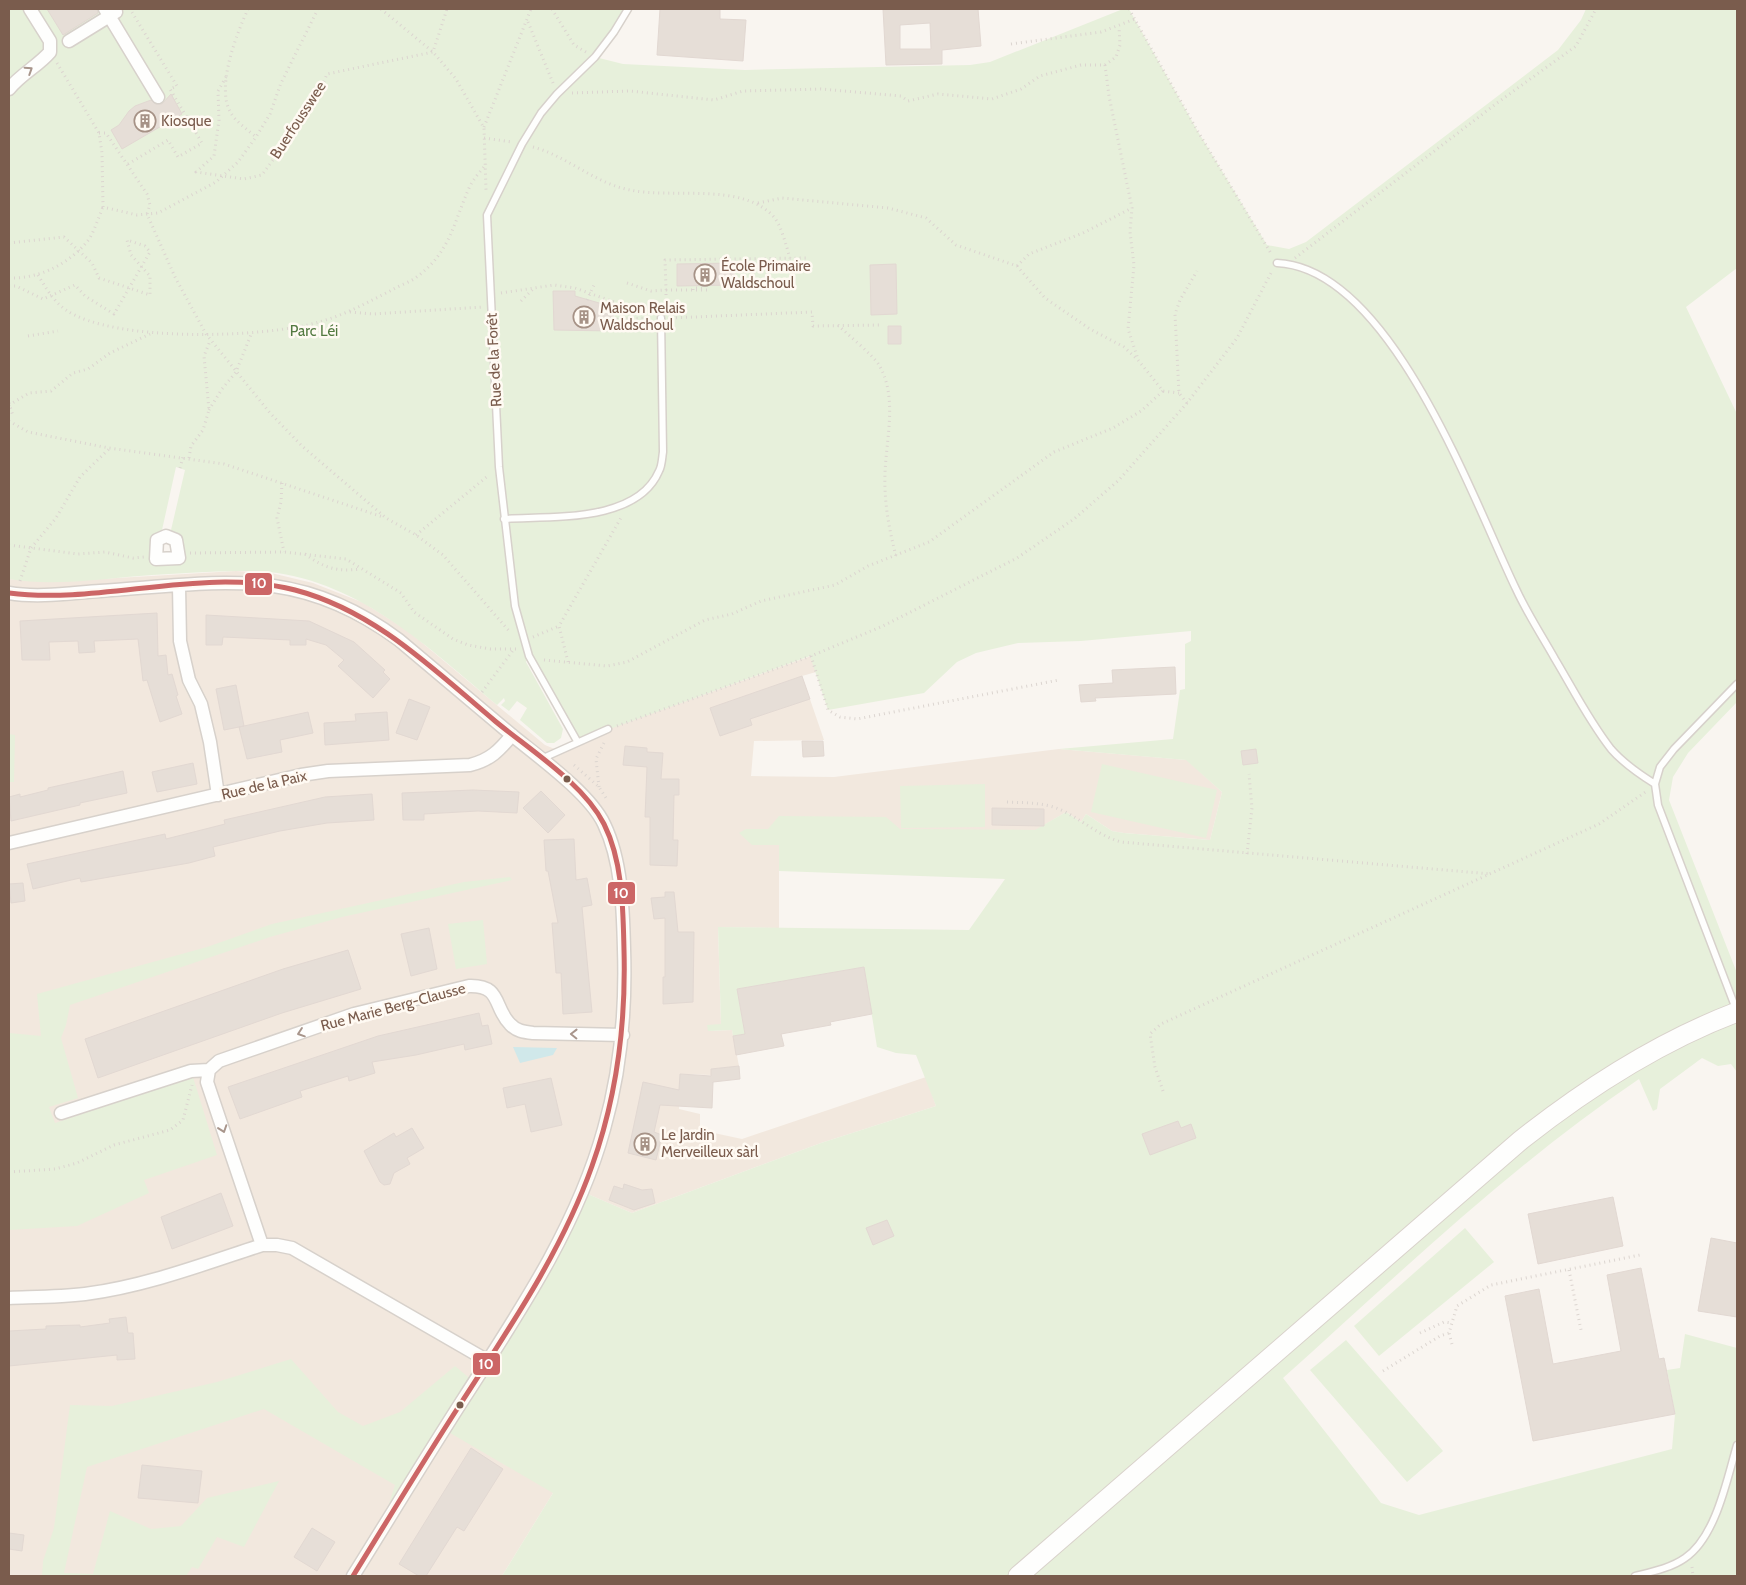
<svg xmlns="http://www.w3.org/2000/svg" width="1746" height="1585" font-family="Cabin,sans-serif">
	<rect width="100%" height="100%" fill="#f9f5f0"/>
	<!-- residential -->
	<path fill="#f2e8de" d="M236,571l35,2 42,10 51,20 44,28 137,114 12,5 51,-21 203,-73 5,16 -14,4 22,64 -70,1 -3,35 83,1 225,-28 128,11 35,32 -12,48 -86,-7 -12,-2 -26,-17 -5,8 -15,-10 -30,18h-257v98l-61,-1 3,98 -13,6 24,-1 7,36 -28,3v6l-31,-1 -1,35 21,5v16l42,9 184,-62 10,29 -115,37 -189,70 -49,-21 -30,301 -51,83h-493v-997l40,3z"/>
	<!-- green -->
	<path fill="#e7f0db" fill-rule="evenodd" d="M9,9h619l-33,48 28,7 122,6 225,-5 20,-3 133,-53h6l68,121 70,115 22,4 17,-7 252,-192 23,-30 5,-11h151v259l-51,39 51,107v288l-49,51 -15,24 -4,23 68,173v99l-6,-8 -13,2 -16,-8 -42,31 -3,20 -4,2 -14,-32c-129,87 -241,196 -356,299l98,125 38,12 253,-66 3,-35 -8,-44 13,-2 5,-34 52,14v228h-1235l51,-83 -108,-63 -65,102 15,-47 -131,-76 -177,58 -23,106 29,1 17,-63 41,18 30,-3 26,-28 72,-17 -35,66 -27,-10 -19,32 -6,-2 -6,9h-144l1,-15 11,-33 16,-123 42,1 105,-24 74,-23 47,53 25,14 37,-14 55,-46 19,16 109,-190 49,21 189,-70 115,-37 -20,-51 -20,-2 -19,-6 -13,-80 -127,22 8,45 -12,2 -1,-6 -24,1 -1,-6 14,-1 -3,-97 251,3 36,-51 -226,-8v-26h-27l-13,-12 7,-4h22l11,-13 107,1 14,12 135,1 31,-18 15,10 5,-8 26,17 12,2 86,7 12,-48 -36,-32 -127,-11 114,-10 7,-49 5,-1v-45l6,-3v-10l-110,10 -63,2 -42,10 -19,9 -33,31 -96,17 -18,-54 -233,85 -48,-85 -3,6 37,67 -2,9 -7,5h-7l-27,-23 7,-12 -10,-7 -8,10 -8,-6 4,-4 -1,-3 -7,7c-67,-56 -136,-123 -228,-133 -39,-3 -78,1 -117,3 -47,3 -97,12 -143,4zM176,467l9,3 -14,60h-9zM176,540l2,5 -11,14 -12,-13z
		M9,734l6,1 -1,47h-5z
		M1102,764l115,26 -11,48 -115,-26z
		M985,784v43l-84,1 -1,-42z
		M510,877l2,3 -170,37 -72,20 -200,68 -4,20 -5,13 17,60 -29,9 6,16 138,-46 24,78 -73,25 5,13 -72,33 -68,4v-197l32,3 -4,-42 170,-47 65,-23 192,-42z
		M483,920l4,44 -31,5 -8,-45z
		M1465,1228l29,34 -115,94 -25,-30z
		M1346,1340l97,111 -36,31 -97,-112z"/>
	<!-- water -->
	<path fill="#d0e8ea" d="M513,1047l44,1 -4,7 -33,8z"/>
	<!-- building -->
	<path fill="#e6ded7" stroke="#e2d8d2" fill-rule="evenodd" d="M47,9h50l1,4 -35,22z
		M660,9h60v10l26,1 -3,41 -86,-6z
		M883,9h95l3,37 -39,4v14l-56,1zM930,23l1,26h-31v-24z
		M171,94l11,20 -60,35 -11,-19 8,-5 10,-14 6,-5 16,-6 4,4h7z
		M734,263v22l-57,1v-22z
		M896,264l1,50 -26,1 -1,-50z
		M553,291h22v5l38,11v24l-59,-1z
		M888,326h13v18h-13z
		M157,613l1,43 8,-1 2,20 4,-1 6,21 -2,1 6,18 -22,8 -13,-42 -4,1 -5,-42 -44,2 1,11 -16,1 -1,-12 -29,1 1,18h-28l-2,-39z
		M206,615l103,6 45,21 31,28 -2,2 7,7 -17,19 -35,-32 6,-6 -18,-15 -20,-6v6h-16v-5l-67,-3 -1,8h-16z
		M1175,667l1,27 -81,4 1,3 -15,1 -2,-17 34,-2 -1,-13z
		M802,676l8,23 -60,20 2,6 -32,11 -10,-28z
		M236,685l8,41 64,-14 5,21 -33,7 2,12 -35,7 -8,-32 5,-1 -20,4 -8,-41z
		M409,699l21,8 -13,33 -21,-7z
		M387,712l2,28 -64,5 -1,-22 32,-2 -1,-7z
		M802,741h21l1,15 -21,1z
		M625,746l22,2v4l16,1 -2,26h18v16h-5l-1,45h5l-1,26 -27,-1v-48h-5l2,-50 -24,-2z
		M1256,749l2,14 -15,2 -2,-14z
		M193,763l4,21 -40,8 -5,-20z
		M123,771l4,22 -47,10v2l-69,16 -2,-24 11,-3v3l28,-7v-2z
		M473,790l46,2 -2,21 -39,-2 -54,3v6h-21l-1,-27z
		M541,791l24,24 -17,18 -25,-25z
		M372,794l2,26 -47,3 -47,8 -67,16 2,9 -26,7 -108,19 -1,-4 -47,11 -6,-25 138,-30 1,5 59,-15 -1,-4 101,-23z
		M992,808l52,1v17l-52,-1z
		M574,839l2,41 11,-2 5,27 -10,2 10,105 -29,2 -2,-41h-5l-4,-50h6l-10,-52h-2l-2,-31z
		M23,883l2,18 -14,2 -2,-19z
		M665,892h9l4,40h16l-1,70 -30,2v-27h2v-59l-11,1 -3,-21 14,-1z
		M429,928l8,41 -26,7 -10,-42z
		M348,950l13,39 -79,24 -184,65 -13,-39 198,-70z
		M864,967l8,47 -42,8 1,3 -50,9 3,12 -48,9 -3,-19 12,-2 -8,-45z
		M479,1013l3,13 6,-1 4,19 -27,6 -1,-6 -48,11 -44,7 3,11 -26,8 -1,-5 -48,15 2,6 -62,22 -12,-32 150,-51z
		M739,1066l1,13 -27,3 -1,26 -52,-3 -6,27 8,3 -6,25 -28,-7 15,-71 36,8 1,-16 31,2v-7z
		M551,1078l11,47 -31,7 -6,-28 -18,4 -4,-20z
		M1178,1121l3,7 10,-4 5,14 -46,17 -8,-21z
		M412,1128l12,20 -17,10 3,6 -16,9 -4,11 -6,1 -4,-3 -16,-31 30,-18 2,4z
		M624,1184l18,6 10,-1 3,14 -21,7 -25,-10 5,-14 9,3z
		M221,1193l12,33 -61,23 -11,-32z
		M1613,1197l10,49 -85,18 -10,-50z
		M887,1220l7,16 -21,9 -7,-17z
		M1711,1238l26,5v74l-39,-6z
		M1641,1268l18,91 5,-1 11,56 -142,27 -28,-145 34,-7 14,75 68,-13 -14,-76z
		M126,1317l2,16h5l2,26 -18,1v-5l-108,11v-35l37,-2v-3l34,-1v2l30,-4 -1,-4z
		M471,1448l32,21 -39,62 -7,-4 -31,49h-7l-20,-12z
		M142,1465l60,6 -4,32 -60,-5z
		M312,1528l23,14 -18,29 -23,-14z
		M9,1533l15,2 -2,16 -13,-2z"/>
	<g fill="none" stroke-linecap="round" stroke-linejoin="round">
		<!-- lane casing -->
		<g stroke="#d7d1cb" stroke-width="9">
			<path id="lane" d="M1277,263c114,5 196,237 239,326 11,24 26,47 39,70 18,30 34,62 56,90 12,14 28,25 44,35
				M504,519c47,-3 133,4 155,-48 3,-5 3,-13 4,-19l-2,-134
				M577,741l-48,-85 -14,-50 -16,-139 -12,-252 35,-71 19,-31 16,-19 38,-37 19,-25 14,-23
				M541,759l67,-30
				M1736,1009l-78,-204 -3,-21 5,-17 14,-18 63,-65
				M1635,1576c16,-4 36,-8 50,-18 31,-21 42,-79 52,-113"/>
		</g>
		<!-- street casing -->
		<g stroke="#d7d1cb" stroke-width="15">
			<path id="street" d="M105,9l53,88
				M69,41l47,-29
				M9,89c12,-15 29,-23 41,-37v-11l-20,-32
				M166,536l10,4 3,18 -23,1 1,-19z
				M179,586l1,55 9,39 12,24 9,38 8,53
				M9,593c29,5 62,0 91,-2 118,-8 197,-27 299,49 38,32 76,64 114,96 27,22 77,58 91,88 18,37 19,85 20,125 2,61 -3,121 -20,180 -27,98 -86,185 -140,269 -38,59 -74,119 -111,178
				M9,843l292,-68 27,-4 142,-6c20,-5 29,-14 42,-30
				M61,1113l130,-42 18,-1
				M262,1245l-55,-163 2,-12 10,-9 135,-47 115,-28c33,-1 24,21 41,38 6,7 14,8 23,9l90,2
				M9,1298c25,-1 51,-1 76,-4 61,-8 119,-30 177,-49h15l15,3 196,113"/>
		</g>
		<!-- secondary casing -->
		<g stroke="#d9d2cb" stroke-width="21">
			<path id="secondary" d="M1018,1576l503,-436c67,-53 137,-98 216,-128"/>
		</g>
		<!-- path -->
		<path stroke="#dcd5d0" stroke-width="3" stroke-dasharray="1 4" stroke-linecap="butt" d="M248,9c-11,24 -33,79 -17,104 5,9 17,17 25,24
			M381,9l52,43 23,27 28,49 2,62
			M552,9l22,36 12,7
			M1129,9l68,121 75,125
			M528,22l25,61
			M1011,44l90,-12 34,-13
			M57,63l42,70 3,20 1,54 34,8 21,-2 58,-31 22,-20 18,-25 14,-23 11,-31 37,-74
			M1105,65l4,31 23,112 -2,24 4,33 -6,64 10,30
			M226,77l-8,14 1,29 -5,36 -18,16 48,7 18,-4 16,-22 18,-34 24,-28 7,-17 106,-22 14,-43
			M572,93l58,-2 84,9 29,-9 78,-2 80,7 7,5 30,-7 54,5 29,-10 19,-13 41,-11h24l11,-8 4,-12 -1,-18
			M484,127l47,-118
			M99,133h7l41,61 3,11 -3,9 28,63 31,57 64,79 32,33 84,72 30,17 27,20 67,77
			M484,138l28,4
			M533,147c34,9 61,36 97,43 42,9 111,-8 143,26 9,10 13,30 17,42
			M128,164l40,-24 10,17 24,-14 -32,-54 7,-3 -47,-77
			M758,203l24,-5 106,10 38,10 30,27 61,21 28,32 45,31 34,18 14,13 25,31 16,2
			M1295,258l202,-155 79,-57 20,-37
			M1017,266l12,-12 54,-21 49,-25
			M38,275c8,13 15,26 28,35 48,33 199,28 253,12 26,-7 49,-20 73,-32 8,-5 19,-8 26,-14 33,-25 36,-55 52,-90 4,-8 11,-15 16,-22
			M9,278c29,1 58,-13 77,-35 8,-9 12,-25 17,-36
			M627,283l24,8 15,-1 -1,-30 141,-2
			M693,290v-2h12v-3
			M501,293l53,-8 21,3 42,15v16l33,-1
			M587,300l8,-17
			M521,301l14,-14
			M666,310v-20h41
			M350,312l23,2 110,-7
			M671,318l141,-6 1,14 69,-1
			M838,325c10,10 35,30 41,40 19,32 7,74 6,109 -1,28 4,55 11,82
			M28,336l30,-5
			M1187,403l-8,-10 -4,-79 5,-14 17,-29
			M9,405l20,-12 22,-2 22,-18 15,-4 22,-16 40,-19
			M209,410l13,-21 14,-17 16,-40
			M9,421l19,11 81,16 115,16 159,53
			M189,458l2,-12 12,-16 6,-20 -5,-54 6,-15
			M180,468l3,-11
			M282,483l-1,19 -4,16 7,34
			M416,535l73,-60
			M9,545l69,9 27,-2 28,6 11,-1
			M190,553l94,-1 62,7 55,34 13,19 39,27 15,6 22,4h26
			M305,554c19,14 32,18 56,15
			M20,581l11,-33 25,-30 24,-41 29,-28
			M533,637l26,-11
			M811,656l17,54 12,7 17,2 202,-39
			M544,660l63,6 20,-4 78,-42 27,-6 29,-13 74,-16 33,-19 61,-24 125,-90 59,-24 28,-17 22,-20
			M568,662l-9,-36 63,-110
			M482,692l32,-43
			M617,726l194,-70 72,-30 134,-68 57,-39 45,-39 68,-77 50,-65 35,-67
			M574,765l25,22 7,11
			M599,787l-3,-28 8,-16
			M1007,802c21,1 41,0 60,11 19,10 33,23 54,29l370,32
			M1247,854l5,-46 -3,-34
			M1163,1091l-8,-24 -5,-33 11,-10 438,-200 48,-33
			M9,1172l46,-3 22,-6 37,-18 56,-15 13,-10 9,-35
			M1569,1270l12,60
			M1420,1333l24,-11 8,1
			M1452,1344l-3,-11 8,-27 34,-21 149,-30
			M1383,1371l57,-35 9,-3
			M1692,1567l1,9"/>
		<!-- lane -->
		<use href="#lane" stroke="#fefefd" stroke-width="6"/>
		<!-- street -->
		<use href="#street" stroke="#fefefd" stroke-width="12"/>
		<!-- secondary -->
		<use href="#secondary" stroke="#fefefd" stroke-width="19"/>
		<!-- path-bridge -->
		<path stroke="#dcd5d0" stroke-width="3" stroke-dasharray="1 4" stroke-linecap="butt" d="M9,243l55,-6 28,26 7,15 51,17v-19l-19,-21 -4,-15 18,6 5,6 -36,62 -29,-18 -10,-11 -32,14 -27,-13h-7
			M9,403l4,13"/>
		<!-- bus-1 casing -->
		<g stroke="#fffaf3" stroke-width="9">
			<path id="bus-1" d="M9,593c93,12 193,-27 286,-3 80,21 138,79 200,131 35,29 88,62 109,103 19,38 19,85 20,126 2,74 -7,146 -32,216 -30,85 -82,161 -131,237 -37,57 -72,115 -108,173"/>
		</g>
		<!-- bus-1 -->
		<use href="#bus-1" stroke="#c66" stroke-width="5"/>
	</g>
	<!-- one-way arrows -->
	<defs><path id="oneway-chevron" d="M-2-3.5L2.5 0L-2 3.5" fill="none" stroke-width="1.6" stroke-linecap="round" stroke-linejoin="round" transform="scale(1.25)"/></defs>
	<g stroke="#a8958b">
		<use href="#oneway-chevron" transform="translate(29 70) rotate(-33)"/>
		<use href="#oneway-chevron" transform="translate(301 1033) rotate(161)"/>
		<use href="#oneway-chevron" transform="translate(574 1034) rotate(-179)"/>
		<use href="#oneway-chevron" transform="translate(223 1129) rotate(71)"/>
	</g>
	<!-- icons -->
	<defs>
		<g id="building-ring" transform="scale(1.125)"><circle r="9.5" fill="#fffaf3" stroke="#a69286" stroke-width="1.5"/><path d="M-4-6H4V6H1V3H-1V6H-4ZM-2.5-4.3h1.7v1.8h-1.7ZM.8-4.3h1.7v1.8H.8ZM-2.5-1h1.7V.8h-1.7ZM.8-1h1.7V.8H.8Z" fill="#a69286"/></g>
	</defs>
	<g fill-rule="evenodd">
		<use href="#building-ring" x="145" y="121"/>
		<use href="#building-ring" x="705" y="275"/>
		<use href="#building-ring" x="584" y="317"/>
		<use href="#building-ring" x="645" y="1144"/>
	</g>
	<!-- markers -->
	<g fill="#7a5c4d" stroke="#fffaf3" stroke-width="2">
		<circle cx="567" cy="779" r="4.5"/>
		<circle cx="460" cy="1405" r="4.5"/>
	</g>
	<g text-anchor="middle" stroke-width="5" stroke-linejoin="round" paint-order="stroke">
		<!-- street labels -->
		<g font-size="15" fill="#7a5c4d" stroke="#fffaf3">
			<text transform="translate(298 120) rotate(-57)" y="5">Buerfousswee</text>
			<text transform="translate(494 360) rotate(-93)" y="5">Rue de la Forêt</text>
			<text transform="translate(264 785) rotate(-13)" y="5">Rue de la Paix</text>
			<text transform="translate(393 1007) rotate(-15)" y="5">Rue Marie Berg-Clausse</text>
		</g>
		<!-- poi labels -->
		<g font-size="15" fill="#7a5c4d" stroke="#fffaf3" text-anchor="start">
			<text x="161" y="126">Kiosque</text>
			<text x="721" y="271">École Primaire<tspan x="721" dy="17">Waldschoul</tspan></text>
			<text x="600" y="313">Maison Relais<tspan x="600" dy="17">Waldschoul</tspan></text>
			<text x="661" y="1140">Le Jardin<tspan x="661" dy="17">Merveilleux sàrl</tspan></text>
		</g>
		<!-- park labels -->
		<g font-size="15" fill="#537a41" stroke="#fffaf3">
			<text x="314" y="336">Parc Léi</text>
		</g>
	</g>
	<g stroke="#fffaf3" stroke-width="2">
		<rect x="244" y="572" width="29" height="24" rx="5" fill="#c66"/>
		<rect x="607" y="881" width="29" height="24" rx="5" fill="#c66"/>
		<rect x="472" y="1352" width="29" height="24" rx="5" fill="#c66"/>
	</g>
	<g font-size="14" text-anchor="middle" font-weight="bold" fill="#fff">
		<text x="259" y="588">10</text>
		<text x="621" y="898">10</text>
		<text x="486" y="1369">10</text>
	</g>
	<!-- border -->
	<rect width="1746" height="1585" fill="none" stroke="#7a5c4d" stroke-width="20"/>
</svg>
